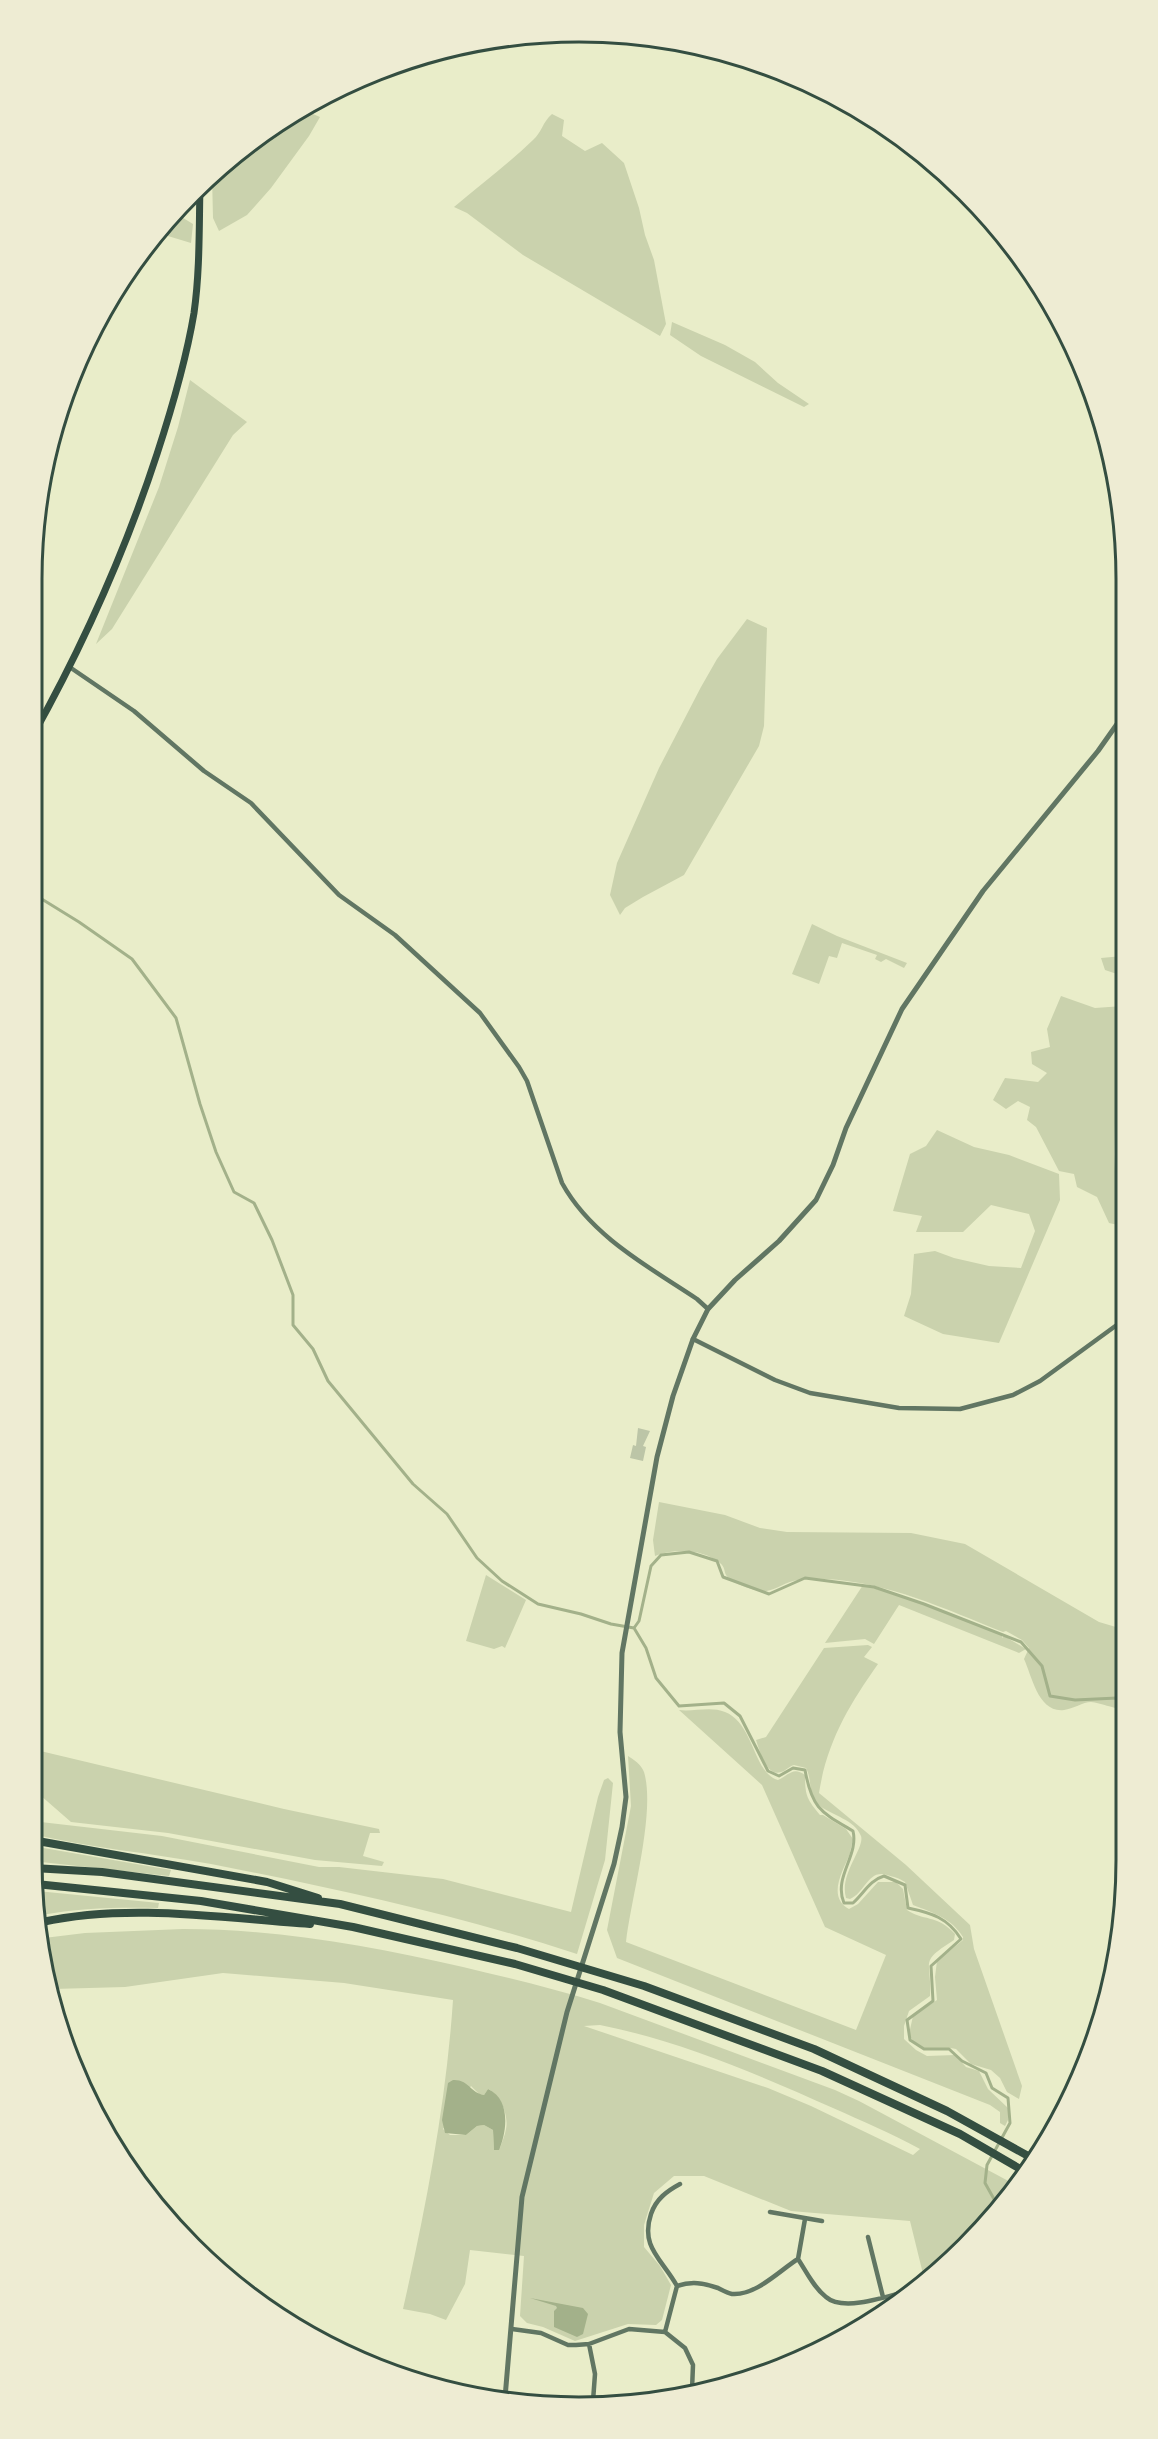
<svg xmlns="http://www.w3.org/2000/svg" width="1158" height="2439" font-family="'Libre Baskerville',serif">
	<rect width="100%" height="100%" fill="#e9edc9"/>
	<!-- green -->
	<path fill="#cad2ad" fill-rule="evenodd" d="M298,111h8l14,6 -11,19 -38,52 -24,27 -28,16 -6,-13 -1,-43 63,-51z
		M552,114l12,6 -2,16 23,15 17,-8 22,20 15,45 6,27 9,25 12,64 -6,12 -137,-81 -56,-42 -13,-6c26,-22 54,-43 79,-67 9,-8 9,-17 19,-26z
		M175,213l18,11 -2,19 -33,-10z
		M672,322l53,23 30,17 23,21 31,21 -5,3 -103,-51 -31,-21z
		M190,380l57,42 -14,13 -121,194 -16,15 63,-157 19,-60z
		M747,619l20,9 -3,98 -5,20 -75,129 -41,22 -18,11 -5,7 -10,-20 7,-32 42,-95 42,-81 16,-28z
		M812,924l25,12 70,27 -3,5 -18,-9 -5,3 -6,-3 2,-4 -35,-12 -5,15 -8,-2 -10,28 -27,-10z
		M1123,956l1,117 -9,49 -1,32 4,71 -9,-2 -12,-26 -20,-10 -3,-13 -15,-3 -23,-44 -9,-7 3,-13 -12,-6 -12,8 -13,-9 12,-22 33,4 9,-9 -15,-9 -1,-12 19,-5 -3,-18 14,-33 34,12 28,-2 -6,-32 -12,-4 -4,-12z
		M937,1130l37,17 35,8 50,19 1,26 -61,143 -56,-9 -39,-18 7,-22 3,-40 21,-3 19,7 35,8 32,2 14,-37 -6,-17 -38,-9 -28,27h-47l6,-16 -29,-5 17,-57 16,-8z
		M659,1502l66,13 35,13 27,4 124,1 54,11 134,78 27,8v83l-3,-3c-10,-2 -22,-7 -32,-8 -8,0 -18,7 -27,8 -26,3 -32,-34 -40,-51l5,-11 -7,-8 -16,-9 -3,1c-58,-23 -115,-50 -178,-53 -11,-1 -21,-1 -32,2 -12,3 -21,12 -34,10 -9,-2 -28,-8 -33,-16 -2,-4 -1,-8 -6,-12 -17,-14 -45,-15 -65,-7l-2,-16z
		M486,1575l40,25 -21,48 -3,-2 -8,3 -28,-8z
		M863,1585l41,12 98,38v3l2,-2 22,13 -7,4 -120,-48 -25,39 -9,-5 -40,4z
		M868,1645l4,2 -8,10 14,7c-29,41 -51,78 -59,129l87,72 64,60 4,24 48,137 -3,13 -12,-7 -7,-14 -9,-8 -20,-6 -15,-15c-17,-5 -35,11 -47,-15l4,-18 24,-16 -2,-23 2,-16 26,-21v-3c-12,-19 -29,-24 -50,-32l-8,-23c-6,-4 -11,-5 -18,-7 -19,-6 -22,18 -37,24l-4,-1c-7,-24 19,-50 15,-62 -6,-16 -29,-21 -41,-30 -13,-9 -7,-25 -14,-38l-12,-3c-5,1 -8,6 -13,7 -14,6 -22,-23 -25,-32l10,-3 58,-89z
		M679,1710c14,2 32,-4 46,2 29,11 28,61 53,68 11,-5 15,-14 27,-5 0,21 2,24 15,40h3l23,14 7,10c-1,4 -2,9 -3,14 -6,17 -24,43 -1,56l9,-5 20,-22h18l7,7 4,21c15,11 30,4 48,24l-1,6c-36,23 -22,19 -24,56l-21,15 -5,15v13l12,11 11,6 28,-1 11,12 13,4 9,18 20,19v12l-3,6 -5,-3v-11l-10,-7 -373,-147 -10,-28 24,-124 -3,-50c6,4 13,8 16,16 12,40 -13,126 -18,170l230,88 30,-75 -61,-28 -63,-142z
		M32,1749l252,60 95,20 1,4h-10l-7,23 21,6 -2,4 -67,-6 -147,-27 -97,-11 -39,-34z
		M608,1778l5,5 -8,77 -28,94c-119,-39 -243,-66 -366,-90 -60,-11 -121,-16 -179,-30v-13l130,15 157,31h20l104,12 128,33 27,-115 6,-17z
		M32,1846l139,24 -2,6 -137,-15z
		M37,1891l122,12 -1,5c-40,-1 -78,0 -117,7z
		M183,1929c95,0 188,17 280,38 46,11 92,22 137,36l235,87 24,11 155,83 -24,37 -65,61 -15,-61 -119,-10 -87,-35h-30l-20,17 -10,32v22l16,19 11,19 -9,35 -6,5 -28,-1 -53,17 -32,-14 -16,-4 -7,-7 4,-60 -54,-6 -5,34 -19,36 -16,-6 -27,-5c23,-102 43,-205 50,-309l-109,-17 -121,-10 -98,14 -72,2 -9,-51 41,-5zM600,2025c81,16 156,49 233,83 29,13 58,25 87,41l-7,6 -102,-49 -43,-18 -184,-62zM471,2086l8,8 5,1 4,-6c12,5 21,26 18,40 -1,6 -4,13 -6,19l-6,2 -1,-20 -9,-5 -7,1 -11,9h-16l-7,-6z"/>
	<!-- water -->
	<path fill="#a3b18a" d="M453,2080c15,-1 18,13 31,15l4,-6c23,10 19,43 11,61h-5l-1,-20 -9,-5 -7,1 -11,9 -21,-2 -3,-13 6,-37z
		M530,2298l53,10 5,6 -5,20 -6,3 -23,-10v-16l3,-3 -1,-2z"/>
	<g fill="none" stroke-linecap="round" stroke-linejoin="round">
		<!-- stream -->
		<path stroke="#a3b18a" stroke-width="3" d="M32,893l47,29 53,37 44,59 24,86 16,48 18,40 20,11 18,37 21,55v30l20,24 15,32 85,103 34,30 30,44 25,23 36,23 43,10 30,10 23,4 12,20 10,30 23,28 45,-3 16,13 28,55 11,5 14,-8 12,2c7,39 16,42 48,61 6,25 -20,46 -9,72h9c11,-10 17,-23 31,-27l21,9 3,23c24,5 40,10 53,31l-30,27 2,35 -26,19 3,20 14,9h25l13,12 24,12 6,15 16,10 2,25 -23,42 -2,18 14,25
			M634,1628l5,-7 12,-55 10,-11 28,-3 28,9 6,16 46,17 36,-16 69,9 50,17 97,38 21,24 8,30 25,4 42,-2 9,7"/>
	</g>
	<!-- building -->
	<path fill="#bcc5a7" d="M638,1428l12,3 -7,15 3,1 -3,14 -13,-3 3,-13 3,1z"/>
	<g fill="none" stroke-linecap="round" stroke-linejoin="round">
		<!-- minor -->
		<path stroke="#617663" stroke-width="4.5" d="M71,668l63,43 70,60 47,32 88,92 56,40 85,78 39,54 8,14 35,102c29,53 87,84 135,116l11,10
			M693,1339l82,41 35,13 89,15 61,1 53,-14 27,-14 85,-62
			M770,2212l52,9
			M868,2237l15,60
			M798,2259l7,-40
			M677,2286c-15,-27 -37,-39 -26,-72 5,-15 16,-23 29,-30
			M512,2329l29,4 27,12h8l13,-1 40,-15 36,3 20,16 8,17 -1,25
			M665,2332l12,-46c15,-5 26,-3 41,2 4,2 9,5 14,6 24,2 48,-24 66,-35 8,12 16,29 28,38 18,16 65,-2 88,-8
			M589,2344l6,30 -2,27"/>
		<!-- tertiary -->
		<path stroke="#617663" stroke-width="5" d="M505,2398l17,-201 45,-185 47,-148 8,-37 4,-30 -6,-65 2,-79 35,-196 16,-61 20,-57 15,-30 27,-29 44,-39 37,-41 17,-35 13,-37 56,-119 81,-118 115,-140 24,-34"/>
		<!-- primary -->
		<path stroke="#344e41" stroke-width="7" d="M32,737c52,-93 92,-182 125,-283 15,-46 29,-93 37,-141 6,-42 5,-86 6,-128"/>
		<!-- trunk -->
		<path stroke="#344e41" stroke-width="8" d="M32,1840l235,42 51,16
			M33,1868l69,4 238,32 177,44 127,38 170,63 133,62 83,46
			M36,1884l165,17 152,26 162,37 88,26 219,81 138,63 62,36
			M42,1922c87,-19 180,-4 268,2"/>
	</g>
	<!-- crop -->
	<path d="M0 0H1158V2439H0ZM579 42H579A537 537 0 0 1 1116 579V1860A537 537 0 0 1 579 2397H579A537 537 0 0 1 42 1860V579A537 537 0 0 1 579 42Z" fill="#eeecd3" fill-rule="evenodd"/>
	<path fill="none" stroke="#344e41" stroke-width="3" d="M579 42H579A537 537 0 0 1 1116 579V1860A537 537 0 0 1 579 2397H579A537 537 0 0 1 42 1860V579A537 537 0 0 1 579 42Z"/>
</svg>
